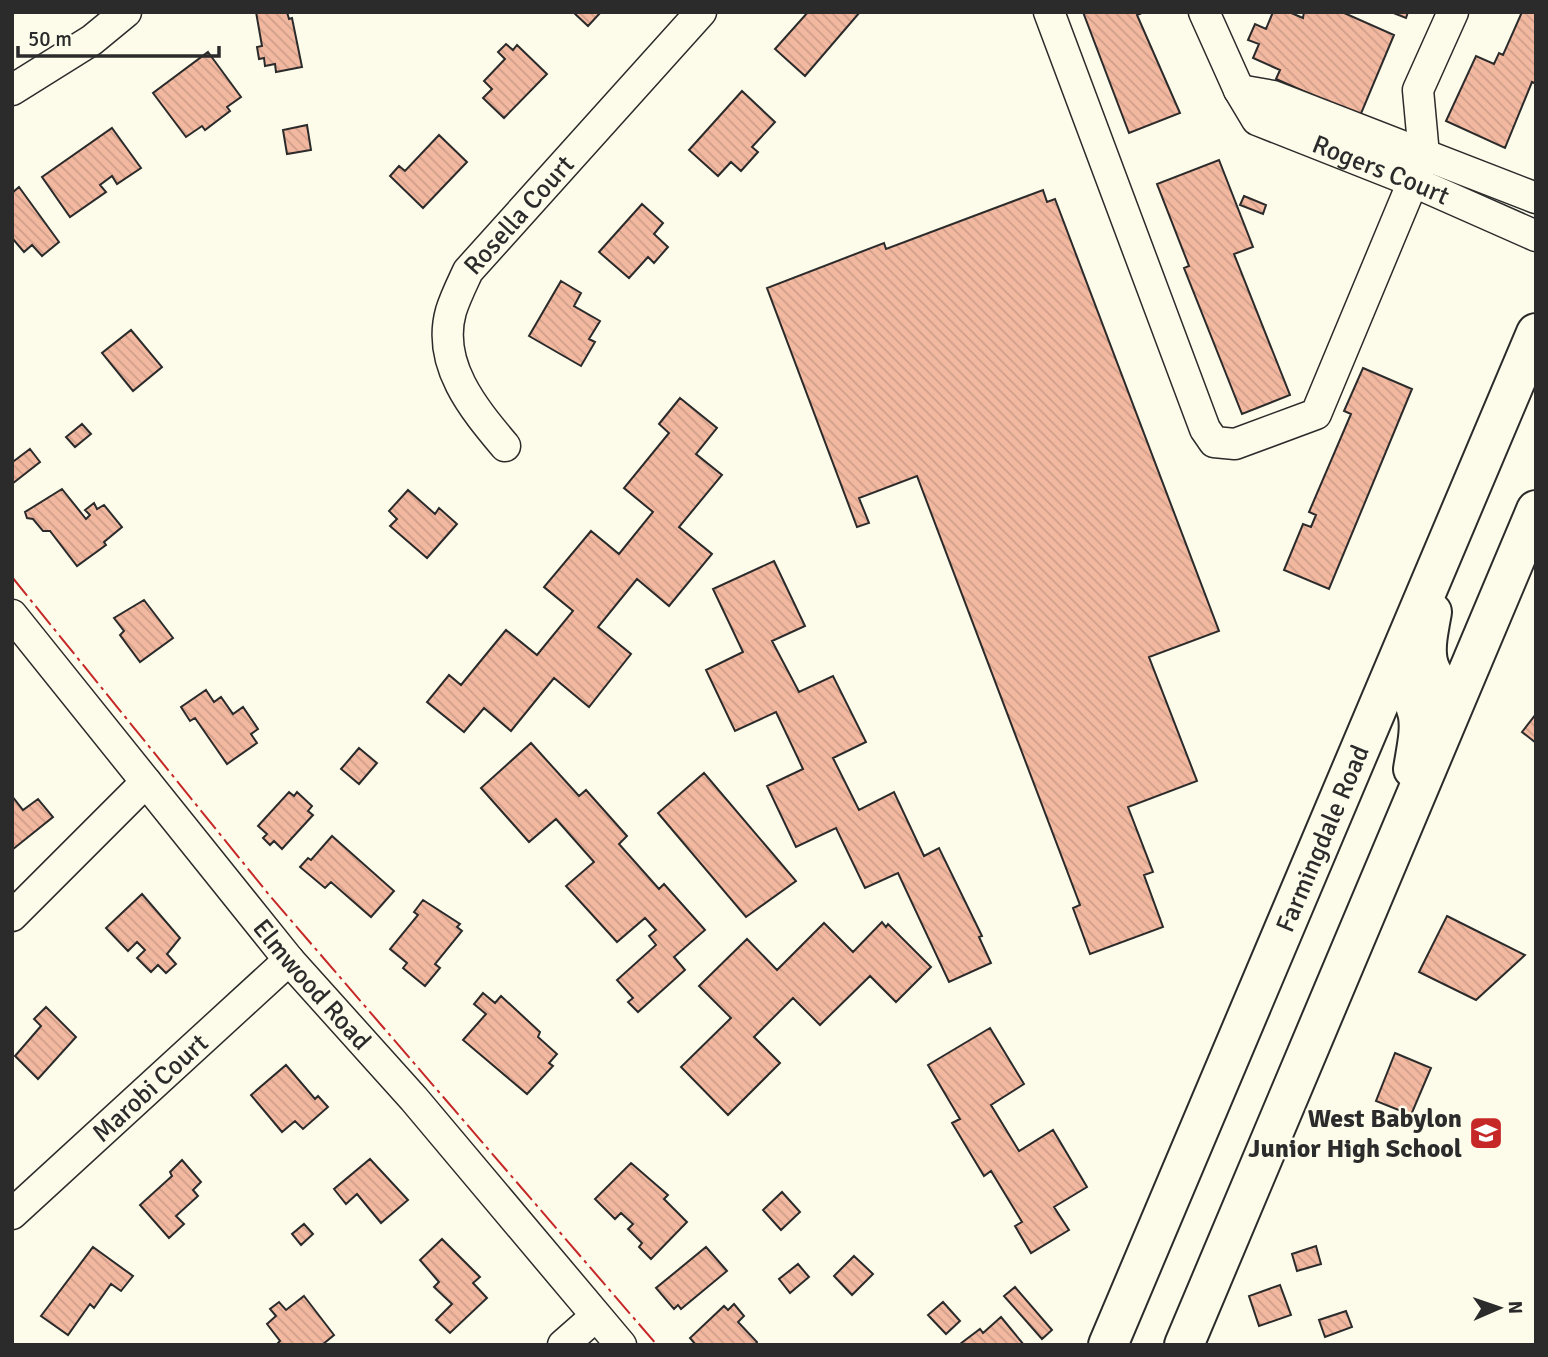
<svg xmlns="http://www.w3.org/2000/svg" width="1548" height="1357" font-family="Signika,sans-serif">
	<defs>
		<pattern id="building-back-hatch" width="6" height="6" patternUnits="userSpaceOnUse" patternTransform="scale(1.75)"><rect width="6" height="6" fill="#f2b8a0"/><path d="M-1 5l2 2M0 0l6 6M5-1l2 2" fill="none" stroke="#d09e8a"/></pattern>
	</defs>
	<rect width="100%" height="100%" fill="#fdfbea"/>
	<!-- building -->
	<path fill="url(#building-back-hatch)" stroke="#2b2b2b" stroke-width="2" d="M256,12h31l2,7 3,-1 10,49 -26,5 -1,-8 -10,2 -1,-8 -5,1 -2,-12 5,-1z
		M573,12h28l-13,14z
		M808,12h52l-55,64 -30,-27z
		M1083,12h61l-7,3 43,98 -51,20z
		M1273,12h16l14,6 1,-6h38l52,23 -34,81 -84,-37 4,-9 -27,-12 6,-14 -11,-4 7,-16 11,5z
		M1391,12h17l-2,6z
		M1522,12h14v72l-4,-2 -27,66 -59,-27 30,-65 18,8 5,-11 4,2z
		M506,44l7,6 4,-5 30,29 -43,44 -21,-20 9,-9 -8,-8 21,-22 -7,-7z
		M208,52l33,45 -14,10 3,4 -25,19 -3,-4 -16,11 -33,-44z
		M742,91l33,31 -23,25 6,5 -17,19 -10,-9 -13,14 -29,-26z
		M307,125l4,25 -24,4 -4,-24z
		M112,128l29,40 -24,16 -5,-8 -12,9 6,7 -36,25 -28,-40z
		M439,135l28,27 -44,46 -33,-32 9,-10 6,5z
		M1219,160l34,87 -19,7 56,141 -48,19 -58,-146 5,-2 -32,-82z
		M19,187l40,55 -17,14 -10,-11 -8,7 -12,-14v-45z
		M1043,190l4,12 8,-3 164,432 -70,26 48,124 -69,26 25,65 -9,3 19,52 -73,27 -17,-46 7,-3 -163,-429 -58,22 10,25 -12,4 -90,-239 117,-45 2,6z
		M1244,196l22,9 -3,9 -23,-9z
		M642,204l21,19 -9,11 14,13 -14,16 -6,-6 -19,21 -30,-26z
		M561,281l20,12 -7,13 26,15 -11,18 6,3 -14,24 -52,-30z
		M131,330l31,37 -29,24 -31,-38z
		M1363,368l49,21 -83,200 -45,-19 19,-46 8,3 5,-12 -7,-3 42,-98 -7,-3z
		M680,398l37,30 -21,26 26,21 -43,52 33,27 -43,52 -32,-27 -39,48 33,27 -42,53 -35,-29 -43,53 -27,-23 -20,24 -37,-30 22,-27 12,10 45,-55 31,25 36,-44 -29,-24 47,-56 28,23 34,-42 -29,-24 45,-55 -10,-9z
		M82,424l9,10 -16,13 -9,-10z
		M30,449l10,13 -28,22v-25l2,2z
		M62,489l24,30 4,-4 -5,-5 9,-7 3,6 7,-4 18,22 -18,15 2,3 -29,21 -27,-35h-7l-10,-12 -6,-1 -2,-6z
		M408,490l27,24 4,-6 18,16 -30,34 -37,-32 7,-7 -8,-8z
		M774,561l31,65 -33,15 27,51 34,-16 33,66 -33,16 26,52 35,-18 30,64 15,-8 43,88 -3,1 12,26 -42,19 -51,-109 -33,15 -29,-60 -40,19 -29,-61 36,-17 -27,-57 -41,19 -29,-61 37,-18 -30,-63z
		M144,600l29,38 -33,24 -20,-27 4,-4 -10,-13z
		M206,690l8,12 7,-5 12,17 10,-7 15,22 -7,5 6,9 -30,21 -32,-46 -5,3 -9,-14z
		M1536,714v29l-14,-11z
		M531,743l48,53 7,-6 41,46 -8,8 40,45 5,-5 41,46 -31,27 11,13 -47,42 -10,-10 5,-4 -16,-18 39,-35 -7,-9 7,-6 -11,-12 -28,24 -51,-56 28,-24 -38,-43 -27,23 -48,-54z
		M359,748l18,15 -18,21 -18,-15z
		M704,773l92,108 -50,36 -88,-104z
		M289,792l5,4 3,-4 15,14 -4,5 5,4 -31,34 -8,-8 -4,4 -7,-7 4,-4 -9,-8z
		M12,796l11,14 15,-11 15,18 -41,33z
		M332,836l62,55 -23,26 -40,-35 -6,6 -25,-21 8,-9 3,2z
		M142,894l38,44 -13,16 9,10 -10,9 -8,-8 -7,7 -14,-14 8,-8 -8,-8 -9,9 -22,-23z
		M423,900l37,24 -3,3 5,4 -27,33 5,4 -15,18 -22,-18 4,-5 -17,-14 28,-34 -4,-3z
		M1447,916l78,39 -49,45 -57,-28z
		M882,922l4,5 2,-3 43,43 -35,35 -26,-26 -50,49 -27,-27 -39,39 26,26 -52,52 -47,-48 50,-49 -32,-32 48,-47 30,31 47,-47 29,29z
		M483,993l12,10 6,-7 39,36 -2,5 19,17 -8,9 4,3 -26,28 -64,-54 23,-26 -12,-10z
		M46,1007l30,30 -38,42 -23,-23 26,-30 -7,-7z
		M990,1028l34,56 -33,21 28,46 34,-21 34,57 -33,20 15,23 -38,23 -16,-27 7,-4 -31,-51 -7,5 -32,-53 8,-4 -32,-54z
		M1395,1053l36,15 -20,47 -35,-14z
		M286,1065l29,34 3,-3 10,11 -25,22 -8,-8 -13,11 -31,-37z
		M370,1159l38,41 -27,23 -24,-29 -11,10 -12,-15z
		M182,1160l19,22 -8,8 5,6 -22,20 8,8 -15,14 -29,-33 32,-29 -2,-4z
		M631,1163l37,32 -4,4 23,23 -36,37 -12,-12 3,-4 -14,-14 5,-5 -12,-11 -6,6 -20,-20z
		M782,1192l18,20 -19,18 -18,-20z
		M304,1224l9,10 -12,11 -9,-11z
		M442,1239l38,38 -7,6 14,15 -37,35 -14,-13 16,-16 -18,-17 5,-5 -19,-22z
		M1316,1246l5,18 -24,7 -5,-17z
		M93,1247l40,29 -12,15 -10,-7 -17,24 -4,-4 -22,31 -27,-19z
		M706,1247l21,24 -46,38 -3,-4 -4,4 -18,-21z
		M854,1256l19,18 -21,21 -18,-19z
		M798,1264l11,13 -19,16 -11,-14z
		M1280,1285l11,30 -32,11 -10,-30z
		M1015,1287l37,43 -10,9 -38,-43z
		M304,1296l30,39 -12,10h-46l4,-4 -13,-17 9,-8 -6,-7 9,-7 7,8z
		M943,1302l17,19 -14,13 -18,-19z
		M734,1304l10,12 -6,6 19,20 -2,3h-59l-6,-7 34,-32 4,4z
		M1346,1311l6,16 -27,10 -6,-17z
		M1001,1317l23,28 -64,-1 20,-15 3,4z"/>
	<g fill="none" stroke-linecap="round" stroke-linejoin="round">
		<!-- minor casing -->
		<g stroke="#2b2b2b" stroke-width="33">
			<g id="minor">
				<path d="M1049,12l156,417 9,13 21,2 81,-30 108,-259 -6,-65 35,-78"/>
				<path id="s1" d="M1204,12l35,78 18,30 157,62 122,54"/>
				<path d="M12,90l80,-50 34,-28"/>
				<path d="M1239,90l34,6 263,102"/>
				<path id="s2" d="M505,446c-31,-37 -69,-82 -54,-135 4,-13 11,-27 17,-40l233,-259"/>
				<path id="s3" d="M12,615l277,345 125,139 207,246"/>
				<path d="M12,916l134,-134"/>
				<path id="s4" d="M12,1214l277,-254"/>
				<path d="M563,1345l33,-29"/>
			</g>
		</g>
		<!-- major casing -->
		<g stroke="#2b2b2b" stroke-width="42">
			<g id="major">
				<path d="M1432,612c-8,42 -11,58 23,88"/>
				<path d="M1392,676c35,30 28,51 21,93"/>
				<path id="s5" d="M1108,1345l428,-1012"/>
				<path d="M1184,1345l352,-835"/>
			</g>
		</g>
		<!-- minor -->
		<use href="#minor" stroke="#fdfbea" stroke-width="30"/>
		<!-- major -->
		<use href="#major" stroke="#fdfbea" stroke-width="38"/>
		<!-- power -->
		<path stroke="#c62828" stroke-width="2" stroke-dasharray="24 5 3.5 5" stroke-linecap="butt" d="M12,577l258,319 387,449"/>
	</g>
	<!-- icons -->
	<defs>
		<g id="school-square" transform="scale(1.75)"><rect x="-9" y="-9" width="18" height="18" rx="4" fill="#c62828" stroke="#fdfbea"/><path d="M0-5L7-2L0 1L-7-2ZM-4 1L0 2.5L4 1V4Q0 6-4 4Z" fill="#fff"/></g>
	</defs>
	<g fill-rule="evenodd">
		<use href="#school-square" x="1486" y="1133"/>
	</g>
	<g text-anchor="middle" stroke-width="5" stroke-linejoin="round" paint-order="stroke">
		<!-- street labels -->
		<g font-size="26" fill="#2b2b2b" stroke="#fdfbea">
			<text dy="9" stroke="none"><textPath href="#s1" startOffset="254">Rogers Court</textPath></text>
			<text dy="9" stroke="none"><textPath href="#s2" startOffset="271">Rosella Court</textPath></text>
			<text dy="9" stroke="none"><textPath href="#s5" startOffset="550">Farmingdale Road</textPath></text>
			<text dy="9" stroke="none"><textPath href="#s3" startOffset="476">Elmwood Road</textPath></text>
			<text dy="9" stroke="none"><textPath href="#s4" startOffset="187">Marobi Court</textPath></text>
		</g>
		<!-- poi labels -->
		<g font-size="26" font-weight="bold" fill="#2b2b2b" stroke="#fdfbea" text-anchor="end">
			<text x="1462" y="1127">West Babylon<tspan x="1462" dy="30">Junior High School</tspan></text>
		</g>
	</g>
	<!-- border -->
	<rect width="1548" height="1357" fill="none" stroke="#2b2b2b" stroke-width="28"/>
	<!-- north arrow -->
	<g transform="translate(1499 1308) rotate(88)" stroke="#fdfbea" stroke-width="5" paint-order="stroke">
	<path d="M0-5L12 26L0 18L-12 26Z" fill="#2b2b2b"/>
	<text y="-10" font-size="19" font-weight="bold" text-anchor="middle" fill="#2b2b2b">N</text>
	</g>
	<!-- scale -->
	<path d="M18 46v10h201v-10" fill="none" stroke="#2b2b2b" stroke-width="3.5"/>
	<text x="28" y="46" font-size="21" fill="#2b2b2b" stroke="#fdfbea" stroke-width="5" paint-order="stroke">50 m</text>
</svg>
